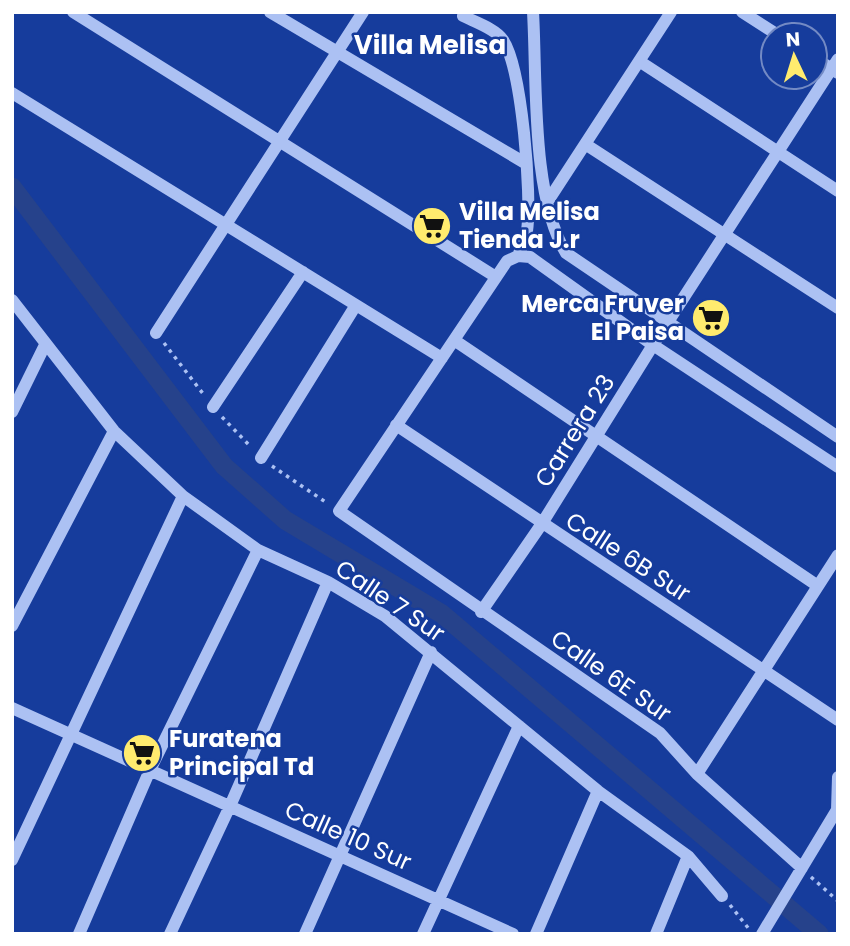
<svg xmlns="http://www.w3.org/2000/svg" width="850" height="946" font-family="Poppins,sans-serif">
	<rect width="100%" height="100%" fill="#163c9c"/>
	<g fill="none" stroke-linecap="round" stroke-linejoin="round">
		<!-- canal -->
		<path stroke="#26428b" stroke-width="19" d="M12,187l212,279 61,54 157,94 377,320"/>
		<!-- path -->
		<path stroke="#acc1f3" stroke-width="3.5" stroke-dasharray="3.5 5" stroke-linecap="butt" d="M164,343l40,52
			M222,417l29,30
			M272,466l55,37
			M811,877l27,24
			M730,905l19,24"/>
		<!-- minor -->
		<path stroke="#acc1f3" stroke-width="12" d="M73,12l423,265
			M270,12l255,151
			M533,12c4,68 -2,184 33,241l272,184
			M742,12l36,23
			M463,16c12,6 33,13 40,24 19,29 29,155 24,191 -1,8 -6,17 -9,25
			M815,58l23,15
			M639,61l199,130
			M12,93l430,265
			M585,144l253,164
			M548,201l123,-189
			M518,256l-11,5 -168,250 321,222 37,41 105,94
			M518,256l12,1 123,88 185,122
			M12,300l102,131 69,65 75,54 70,32 57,34 213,175 90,65 34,40
			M156,333l207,-321
			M454,340l364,246
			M213,407l90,-135
			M12,412l33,-67
			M396,425l442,295
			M261,458l95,-153
			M481,612l60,-87 112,-180 185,-286
			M12,626l102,-195
			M12,708l501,226
			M697,774l141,-219
			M837,810l1,-33
			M12,860l171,-364
			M79,934l71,-164 108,-220
			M170,934l60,-128 98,-224
			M305,934l126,-282
			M423,934l96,-208
			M536,934l62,-143
			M656,934l32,-78
			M762,934l76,-126"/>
	</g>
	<!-- icons -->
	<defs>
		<g id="supermarket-disc" transform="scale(2.0125)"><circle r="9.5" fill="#ffeb6e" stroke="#163c9c"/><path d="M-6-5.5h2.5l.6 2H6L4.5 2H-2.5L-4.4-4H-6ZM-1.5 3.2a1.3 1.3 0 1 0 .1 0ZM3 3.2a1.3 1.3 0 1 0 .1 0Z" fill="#111"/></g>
	</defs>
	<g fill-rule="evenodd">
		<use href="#supermarket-disc" x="432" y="226"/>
		<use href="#supermarket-disc" x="711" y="318"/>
		<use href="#supermarket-disc" x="142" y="753"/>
	</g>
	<g text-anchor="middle" stroke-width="5" stroke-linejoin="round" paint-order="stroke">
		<!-- poi labels -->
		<g font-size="24" font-weight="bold" fill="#fff" stroke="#163c9c" text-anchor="start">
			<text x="459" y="220">Villa Melisa<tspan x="459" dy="28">Tienda J.r</tspan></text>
			<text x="684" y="312" text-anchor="end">Merca Fruver<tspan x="684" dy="28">El Paisa</tspan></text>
			<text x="169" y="747">Furatena<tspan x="169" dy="28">Principal Td</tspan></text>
		</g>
		<!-- street labels -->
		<g font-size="24" fill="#fff" stroke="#163c9c">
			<text transform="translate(575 431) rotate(-58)" y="8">Carrera 23</text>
			<text transform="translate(628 557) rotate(33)" y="8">Calle 6B Sur</text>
			<text transform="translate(390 601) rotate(34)" y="8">Calle 7 Sur</text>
			<text transform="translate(611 676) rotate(35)" y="8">Calle 6E Sur</text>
			<text transform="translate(348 836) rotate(24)" y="8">Calle 10 Sur</text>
		</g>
		<!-- neighbourhood labels -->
		<g font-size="26" font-weight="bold" fill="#fff" stroke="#163c9c">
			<text x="430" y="54">Villa Melisa</text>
		</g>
	</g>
	<!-- border -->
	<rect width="850" height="946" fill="none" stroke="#ffffff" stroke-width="28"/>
	<!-- north arrow -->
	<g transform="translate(794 56) rotate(356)"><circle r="33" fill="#163c9c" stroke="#738ac4" stroke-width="2"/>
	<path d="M0-5L12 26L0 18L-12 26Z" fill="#ffeb6e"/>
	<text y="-10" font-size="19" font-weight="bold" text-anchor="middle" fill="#ffffff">N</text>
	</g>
</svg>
